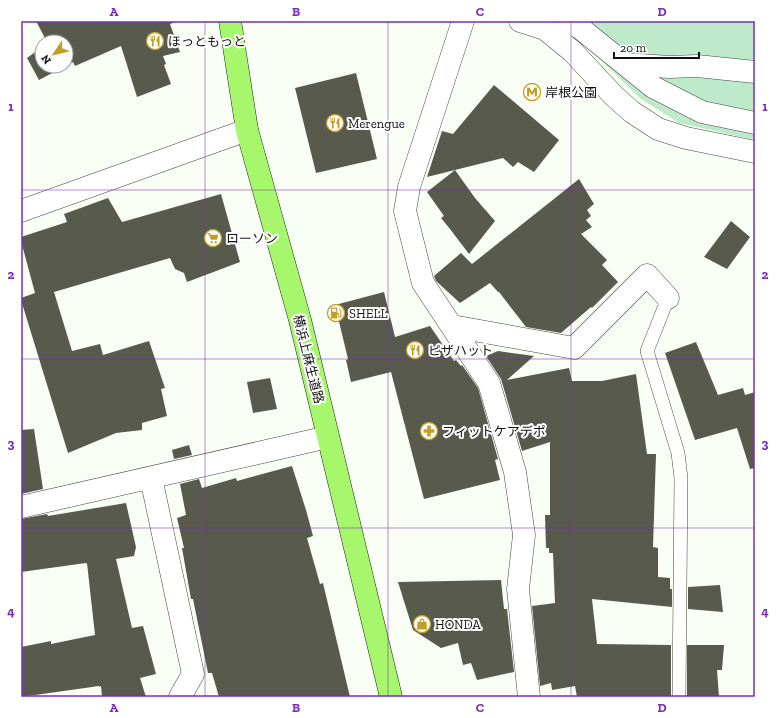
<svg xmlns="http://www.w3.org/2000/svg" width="776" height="718" font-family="'Zilla Slab','Noto Sans JP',serif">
	<rect width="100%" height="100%" fill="#f9fff5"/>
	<!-- green -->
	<path fill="#beeacb" d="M551,21h204v119l-76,-17 -38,-24 -62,-60z"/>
	<!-- building -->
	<path fill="#575a4d" d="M36,21h142l-8,3 10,28 -17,4 3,8 -2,1 7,19 -34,13 -16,-51 -46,20 -2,-4 -34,18 -12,-22 15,-11v19h24v-24h-19z
		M356,73l21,86 -61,14 -21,-85z
		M494,85l65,55 -25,32 -16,-10 -5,5 -10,-9 -76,19 15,-46 11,3z
		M455,170l20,28 20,23 -26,33 -19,-25 -9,-11 3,-2 -17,-24z
		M579,179l15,25 -7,6 4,6 -5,4 6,7 -11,7 26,26 -5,5 16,17 -26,26 -1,-1 -30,26 -35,-6 -27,-35h-1l-8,-9 -30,20 -24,-22 -2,-5 27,-23 11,11z
		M221,194l19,68 -53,20 -3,-9 -9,-4 -5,-11 -116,34 18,59 28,-7 3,11 46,-14 16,47 -4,1 6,27 -25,7v7l-26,3 -48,20 -47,-153v-2l14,-5 -14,-52v-4l46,-15 -3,-8 44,-16 14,24z
		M731,221l19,16 -23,32 -23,-12z
		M384,292l11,45 35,-11 24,35 2,-1 5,6 1,-1 16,23 20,71 -3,1 5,20 -76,19 -33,-127 -40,10 -5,-22 2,-1 -13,-54z
		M696,342l22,53 25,-7 2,7 10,-3v76l-5,1 -13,-41 -42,12 -30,-87z
		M498,351l36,5 -27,24 62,-12 3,13h30l34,-7 11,80h9l-3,93 5,1v29l12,1v11h2v18l-80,-8 5,45 74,1v52h-94l-2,-11 -23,4 -1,-7 -11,3 -8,-80 23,-3 -2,-50h-4v-5h-3l-1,-33h5v-73l-28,9 -21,-72 -15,-23z
		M270,378l7,31 -24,4 -6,-31z
		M34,429l9,60 -22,5v-64z
		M189,445l3,10 -18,4 -2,-9z
		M292,466l14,44 7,26 -6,2 13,46 3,-1 27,114h-131l-7,-24h-4l-15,-74h-2l-9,-51h2l-7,-30 9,-3 -6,-31 19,-5 3,9 34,-10 1,3z
		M126,503l10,44 -2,9 -18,3 16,69 11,-2 13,48 -16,4 6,19h-44l-1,-11 -2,1v-1l-78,11v-50l30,-6v3l44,-9 -8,-72 -1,1v-1l-65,9v-53l26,-5 1,2z
		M501,580l3,29h3l7,63 -37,8 -6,-17 -8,2 -5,-22 -17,5 -28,-18 -15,-48z
		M720,585l3,27 -35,-3v-22z
		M687,645h37l-2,25h-5l2,27h-32z"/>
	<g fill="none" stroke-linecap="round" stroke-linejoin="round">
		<!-- lane casing -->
		<g stroke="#444" stroke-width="14">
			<path id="lane" d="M668,298l-21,53 31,102 3,25 -2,219"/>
		</g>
		<!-- street casing -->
		<g stroke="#444" stroke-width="23">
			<path id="street" d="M463,21l-54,166 -4,24 18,72 66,100 26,89 9,63 -6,54 11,108
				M520,21l25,8 27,22 42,45 18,16 26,17 28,9 69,14
				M566,21l14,7 73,59 49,25 53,11
				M625,64l44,3 28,-1 58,6
				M21,211l226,-81
				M452,326l122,22 73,-73 21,23
				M151,478l42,196 -13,23
				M21,507l307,-70"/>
		</g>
		<!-- primary casing -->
		<g stroke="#222" stroke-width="23">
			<path id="primary" d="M230,21l17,109 53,190 91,377"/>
		</g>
		<!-- lane -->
		<use href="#lane" stroke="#fff" stroke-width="13"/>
		<!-- street -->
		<use href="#street" stroke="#fff" stroke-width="22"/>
		<!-- primary -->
		<use href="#primary" stroke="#a7f76d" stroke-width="22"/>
	</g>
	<!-- grid -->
	<path fill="none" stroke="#7b2cbf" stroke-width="1" stroke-opacity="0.55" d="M205,21v676M388,21v676M571,21v676M21,190h734M21,359h734M21,528h734"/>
	<!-- icons -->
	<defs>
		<g id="restaurant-ring" transform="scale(0.9)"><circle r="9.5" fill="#fff" stroke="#c29f28" stroke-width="1.5"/><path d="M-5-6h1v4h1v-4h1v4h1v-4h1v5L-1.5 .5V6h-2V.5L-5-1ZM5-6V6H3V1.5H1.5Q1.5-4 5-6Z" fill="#c29f28"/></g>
		<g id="metro-ring" transform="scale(0.9)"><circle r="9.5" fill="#fff" stroke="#c29f28" stroke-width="1.5"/><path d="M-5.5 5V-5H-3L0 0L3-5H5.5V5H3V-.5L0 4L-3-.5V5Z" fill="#c29f28"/></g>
		<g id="supermarket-ring" transform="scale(0.9)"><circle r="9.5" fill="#fff" stroke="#c29f28" stroke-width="1.5"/><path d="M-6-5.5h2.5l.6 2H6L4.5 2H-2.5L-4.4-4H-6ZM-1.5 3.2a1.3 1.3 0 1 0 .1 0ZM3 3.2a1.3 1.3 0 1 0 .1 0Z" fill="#c29f28"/></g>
		<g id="fuel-ring" transform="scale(0.9)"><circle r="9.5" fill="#fff" stroke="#c29f28" stroke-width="1.5"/><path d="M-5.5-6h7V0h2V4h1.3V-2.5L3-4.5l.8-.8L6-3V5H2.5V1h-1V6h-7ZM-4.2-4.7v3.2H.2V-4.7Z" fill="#c29f28"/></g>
		<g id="pharmacy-ring" transform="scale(0.9)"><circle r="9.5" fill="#fff" stroke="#c29f28" stroke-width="1.5"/><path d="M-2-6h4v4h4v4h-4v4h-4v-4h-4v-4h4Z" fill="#c29f28"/></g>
		<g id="shop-ring" transform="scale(0.9)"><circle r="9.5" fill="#fff" stroke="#c29f28" stroke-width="1.5"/><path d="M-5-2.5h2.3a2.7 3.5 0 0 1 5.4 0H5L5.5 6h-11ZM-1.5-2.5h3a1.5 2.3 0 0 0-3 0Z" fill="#c29f28"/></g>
	</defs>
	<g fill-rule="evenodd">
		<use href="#restaurant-ring" x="155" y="41"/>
		<use href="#metro-ring" x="532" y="92"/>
		<use href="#restaurant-ring" x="335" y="123"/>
		<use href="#supermarket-ring" x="213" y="238"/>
		<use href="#fuel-ring" x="336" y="313"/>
		<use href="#restaurant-ring" x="415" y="350"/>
		<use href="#pharmacy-ring" x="429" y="431"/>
		<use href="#shop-ring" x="422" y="624"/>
	</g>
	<g text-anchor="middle" stroke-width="4" stroke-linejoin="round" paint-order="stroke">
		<!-- poi labels -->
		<g font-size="13" fill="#111" stroke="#fff" text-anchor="start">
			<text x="168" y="46">ほっともっと</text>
			<text x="545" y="97">岸根公園</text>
			<text x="348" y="128">Merengue</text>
			<text x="226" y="243">ローソン</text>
			<text x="349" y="318">SHELL</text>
			<text x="428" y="355">ピザハット</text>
			<text x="442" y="436">フィットケアデポ</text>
			<text x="435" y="629">HONDA</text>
		</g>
		<!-- street labels -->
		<g font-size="13" fill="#111" stroke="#fff">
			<text transform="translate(309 359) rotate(76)" y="5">横浜上麻生道路</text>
		</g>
	</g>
	<!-- border -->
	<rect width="776" height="718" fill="none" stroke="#ffffff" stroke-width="44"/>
	<!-- north arrow -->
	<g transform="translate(54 54) rotate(235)"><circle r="19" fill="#ffffff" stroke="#a0a0a0"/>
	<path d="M0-3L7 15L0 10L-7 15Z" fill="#c29f28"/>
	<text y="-6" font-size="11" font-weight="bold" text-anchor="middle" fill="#111111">N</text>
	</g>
	<!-- scale -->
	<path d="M614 52v6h85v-6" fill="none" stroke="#111111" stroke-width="2"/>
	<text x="620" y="52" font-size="12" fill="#111111" stroke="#ffffff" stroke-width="3" paint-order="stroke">20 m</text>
	<rect x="22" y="22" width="732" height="674" fill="none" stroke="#7b2cbf" stroke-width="1.5"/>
	<g font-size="13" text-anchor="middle" font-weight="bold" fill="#7b2cbf">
		<text x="114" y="16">A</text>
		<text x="296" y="16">B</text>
		<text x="480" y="16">C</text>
		<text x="662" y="16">D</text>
		<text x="11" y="111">1</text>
		<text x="765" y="111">1</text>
		<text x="11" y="279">2</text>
		<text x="765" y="279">2</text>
		<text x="11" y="448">3</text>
		<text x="765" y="448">3</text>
		<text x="11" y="616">4</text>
		<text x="765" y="616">4</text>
		<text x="114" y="712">A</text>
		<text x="296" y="712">B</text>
		<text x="480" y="712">C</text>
		<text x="662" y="712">D</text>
	</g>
</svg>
